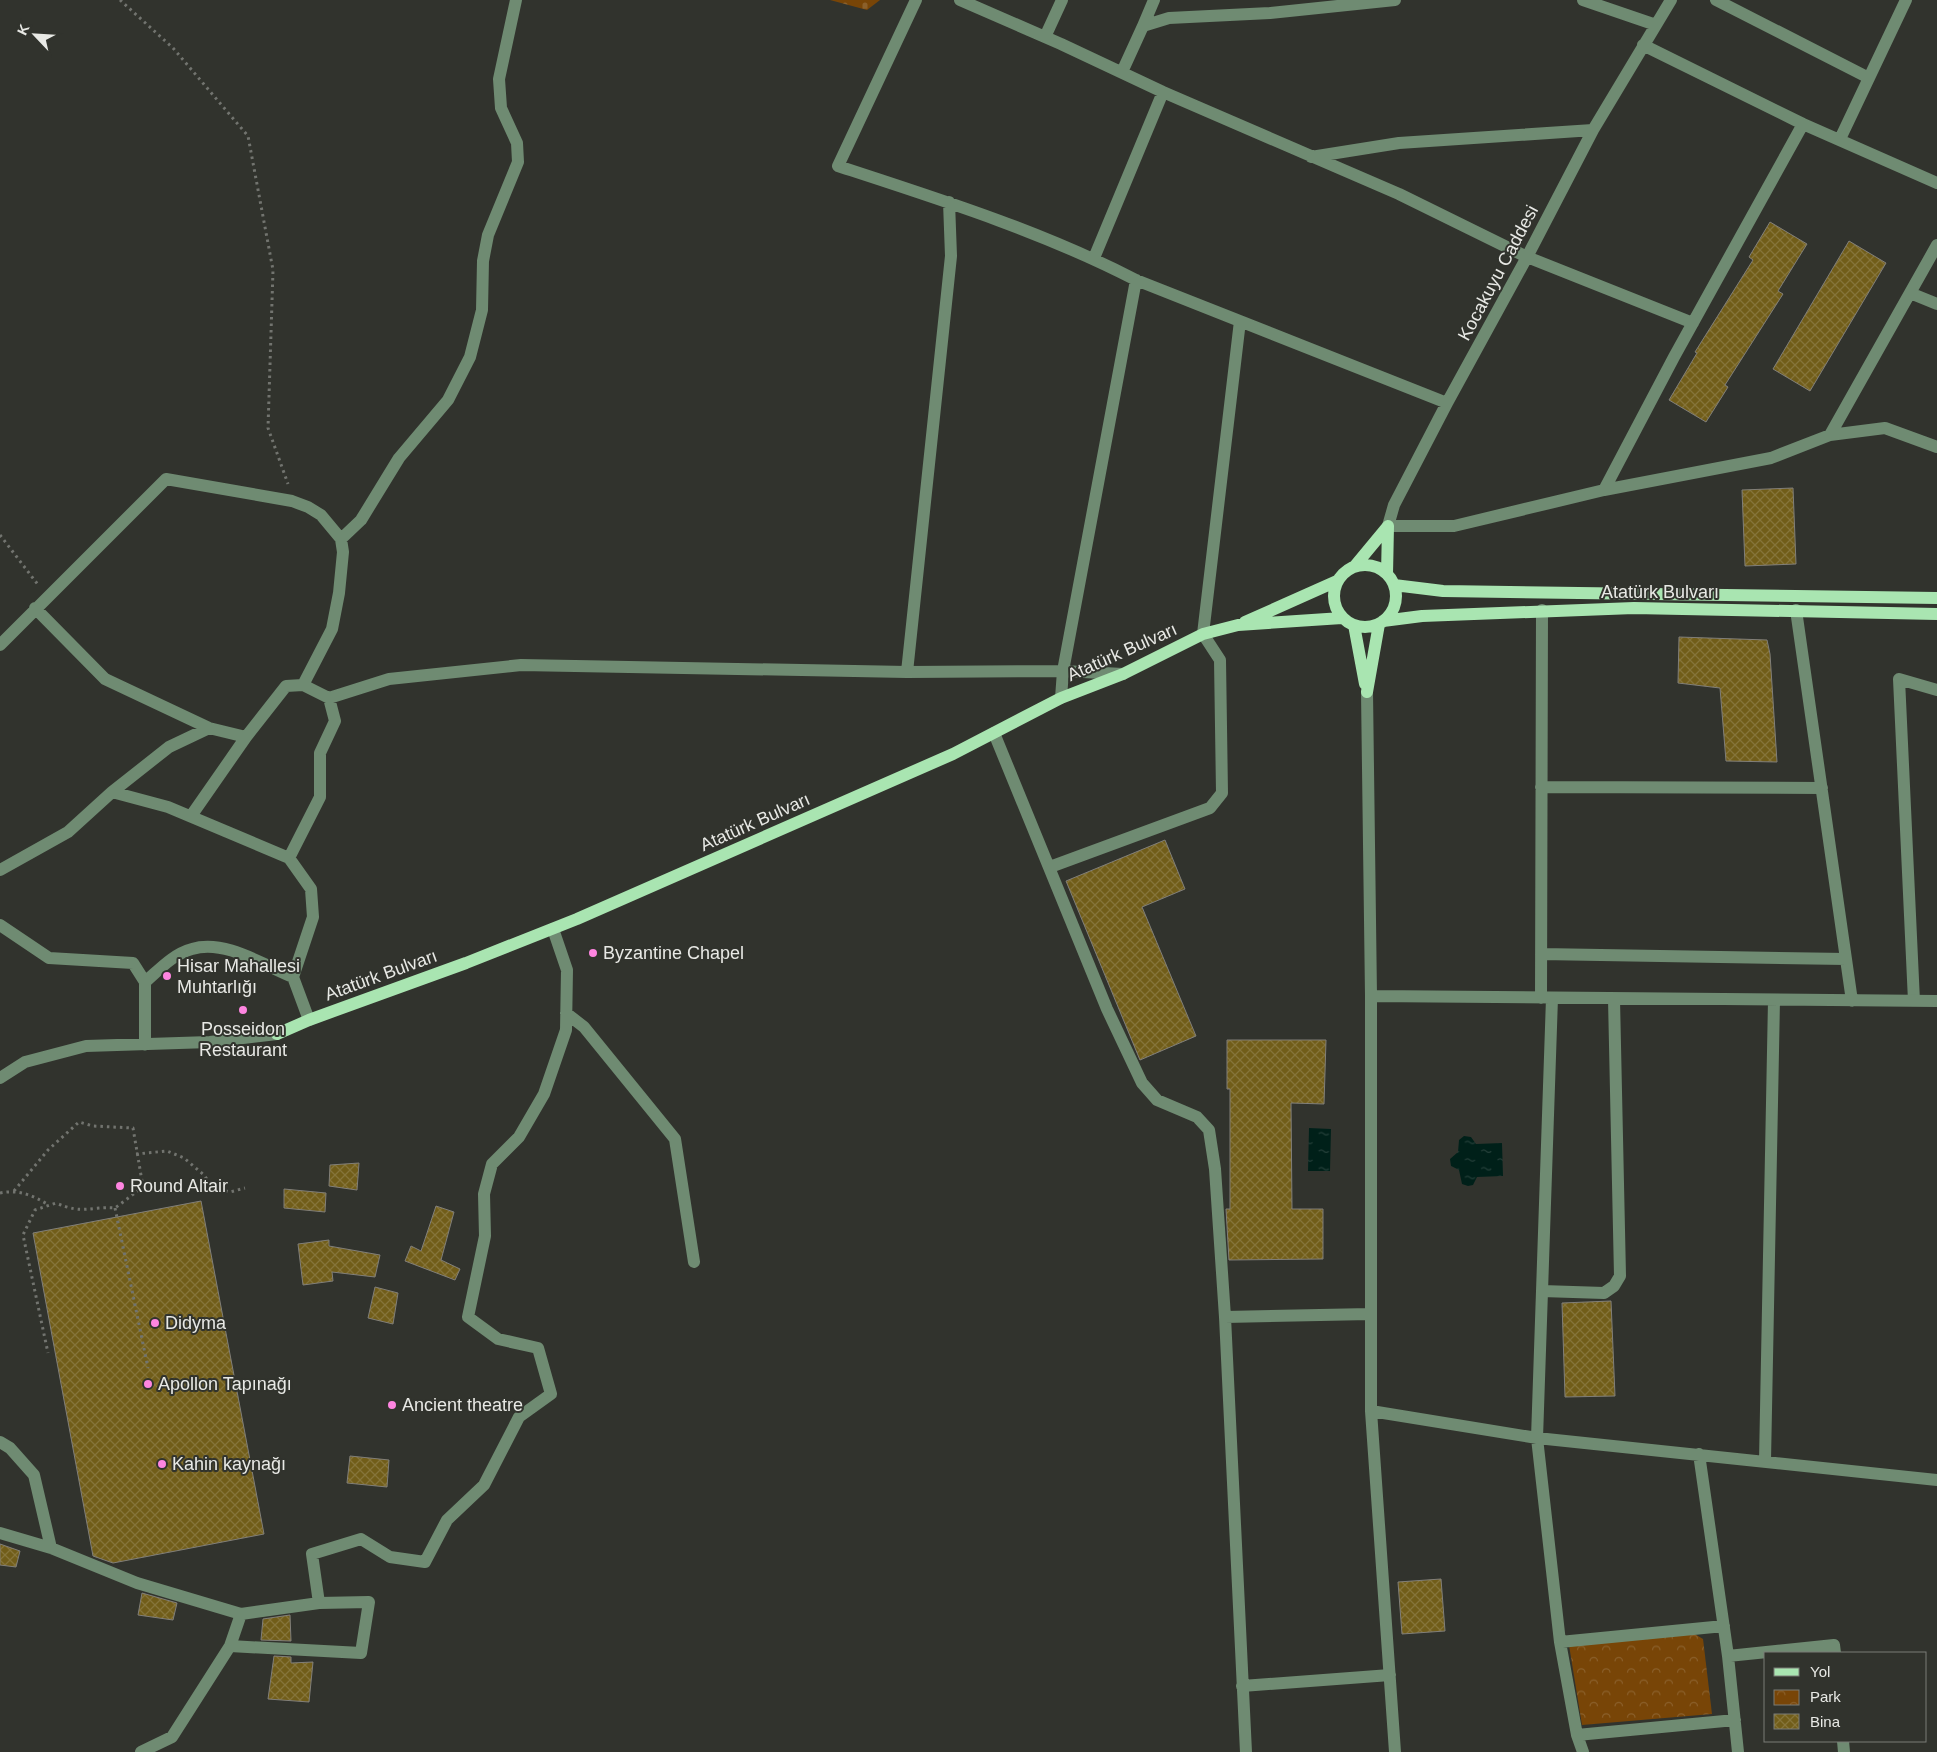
<svg xmlns="http://www.w3.org/2000/svg" width="1937" height="1752" font-family="Arial,sans-serif">
	<defs>
		<pattern id="cemetery-stones" width="16" height="16" patternUnits="userSpaceOnUse" patternTransform="scale(1.25)"><rect width="16" height="16" fill="#784507"/><path d="M2 7V4a2 2 0 0 1 4 0v3zM10 15v-3a2 2 0 0 1 4 0v3z" fill="#8b602b"/></pattern>
		<pattern id="park-crowns" width="20" height="18" patternUnits="userSpaceOnUse" patternTransform="scale(1.25)"><rect width="20" height="18" fill="#784507"/><path d="M2 6a3 3 0 1 1 6 0M12 15a3 3 0 1 1 6 0" fill="none" stroke="#8b602b"/></pattern>
		<pattern id="water-ripples" width="26" height="14" patternUnits="userSpaceOnUse" patternTransform="scale(1.25)"><rect width="26" height="14" fill="#002019"/><path d="M2 4q2-2 4 0t4 0M15 11q2-2 4 0t4 0" fill="none" stroke="#25403a"/></pattern>
		<pattern id="building-cross-hatch" width="8" height="8" patternUnits="userSpaceOnUse" patternTransform="scale(1.25)"><rect width="8" height="8" fill="#715d19"/><path d="M0 0l8 8M0 8l8-8" fill="none" stroke="#85743a"/></pattern>
	</defs>
	<rect width="100%" height="100%" fill="#31332d"/>
	<!-- cemetery -->
	<path fill="url(#cemetery-stones)" d="M830,0h50l-13,10z"/>
	<!-- park -->
	<path fill="url(#park-crowns)" d="M1693,1633l10,6 9,75 -130,11 -13,-80z"/>
	<!-- water -->
	<path fill="url(#water-ripples)" d="M1309,1128l22,1 -1,42h-22z
		M1464,1136l7,1 5,7 26,-1 1,33 -26,1 -4,8 -5,1 -6,-2 -3,-14 -8,-4 -1,-7 8,-7 1,-12z"/>
	<!-- building -->
	<path fill="url(#building-cross-hatch)" stroke="#817f79" d="M1770,222l37,22 -29,47 5,3 -58,91 3,2 -22,35 -37,-22 28,-47 -2,-1 58,-92 -4,-3z
		M1849,241l37,22 -76,128 -37,-22z
		M1793,488l3,76 -51,2 -3,-76z
		M1679,637l88,3 3,14 7,108 -51,-1 -6,-73 -42,-5z
		M1165,840l20,49 -43,18 54,129 -56,24 -74,-179z
		M1227,1040h99l-2,64 -33,-1 1,106h31v50l-94,1 -3,-51h4v-120h-3z
		M359,1163l-2,27 -28,-4 1,-21z
		M284,1189l42,4 -1,19 -41,-4z
		M201,1201l63,333 -151,29 -20,-7 -60,-323z
		M436,1206l18,6 -13,48 19,9 -5,11 -50,-19 6,-15 10,5z
		M329,1240v6l51,9 -5,22 -43,-5 1,9 -30,4 -5,-41z
		M375,1287l23,6 -5,31 -25,-6z
		M1611,1301l4,95 -50,1 -3,-94z
		M350,1456l39,4 -2,27 -40,-4z
		M0,1544l20,7 -4,16 -16,-2z
		M1441,1579l4,52 -43,3 -4,-52z
		M142,1593l35,10 -4,17 -35,-5z
		M290,1615l1,26 -30,-1 2,-21z
		M274,1656l17,1v6l22,-1 -4,40 -41,-3z"/>
	<g fill="none" stroke-linecap="round" stroke-linejoin="round">
		<!-- path -->
		<path stroke="#72746f" stroke-width="3" stroke-dasharray="2.5 4" stroke-linecap="butt" d="M120,0l53,48 75,88 25,134 -5,158 20,56
			M0,535l39,51
			M136,1154l31,-3 17,7 20,17 8,12 18,5 15,-4
			M14,1191l34,-41 31,-28 14,4 40,2 10,59 -28,21c-26,-2 -31,7 -59,-5l-21,7 -12,25 25,118
			M0,1193c20,-4 33,3 49,12
			M115,1208l33,160"/>
		<!-- minor -->
		<path stroke="#6f8b72" stroke-width="12" d="M916,0l-78,166c101,33 203,65 298,114l311,123
			M960,0l101,44 102,48 236,102 128,63 166,66
			M1583,0l73,25
			M1671,0l-78,130 -66,127 -80,146 -53,102 -6,21h66l150,-36 167,-32 59,-23 55,-7 52,19
			M1716,0l153,78
			M1143,26l11,-26
			M1045,37l17,-37
			M1643,45l160,79 134,59
			M1122,72l21,-46 26,-8 101,-5 125,-13
			M1840,139l66,-139
			M1311,157l88,-14 194,-13
			M1094,258l69,-166
			M1910,293l27,11
			M1830,435l107,-190
			M1604,490l70,-133 129,-233
			M341,539l20,-19 38,-62 49,-58 22,-43 12,-47 1,-49 5,-26 30,-73 -1,-19 -16,-35 -2,-29 17,-79
			M35,608l70,71 104,49 37,9
			M1796,610l56,391
			M0,645l166,-166 126,22 16,6 13,8 20,24 2,13 -4,41 -7,36 -29,56
			M907,672l44,-416 -2,-54
			M1367,692l4,304v415l24,341
			M1061,698l2,-27 73,-391
			M994,733l113,276 35,74 15,17 40,17 12,13 6,39 10,148
			M1541,787l281,1
			M112,792l57,-45 40,-19
			M191,816l55,-79 40,-51 17,-1 26,13 60,-19 132,-14 386,7 156,-1 60,3
			M289,858l31,-61v-44l15,-32 -6,-23
			M1050,867l160,-59 12,-15 -2,-133 -17,-26 37,-313
			M0,870l68,-38 44,-40 56,15 121,51 22,31 2,28 -20,60 16,43
			M0,925l49,33 84,5 12,19v63
			M1541,954l305,5
			M145,982c14,-12 28,-28 47,-33 33,-10 71,16 101,28
			M1371,996l566,5
			M1541,998l1,-388
			M1552,998l-15,440 23,204 17,93 6,17
			M1914,1001l-15,-322 38,11
			M566,1013l18,14 91,112 19,123
			M0,1078l25,-16 61,-16 124,-4 67,-8
			M1542,1291l62,2 10,-7 6,-10 -6,-277
			M1371,1411l166,27 400,42
			M0,1442l10,6 24,27 17,73
			M1699,1454l29,202 10,96
			M1765,1461l9,-461
			M0,1533l51,15 86,35 104,31 78,-11 50,-1 -8,51 -131,-7 11,-32
			M319,1603l-7,-49 49,-15 29,18 35,5 22,-42 37,-35 35,-68 32,-23 -13,-46 -40,-9 -30,-22 17,-81 -1,-42 8,-30 27,-27 25,-43 22,-64 1,-60 -14,-41
			M1560,1642l164,-16
			M1728,1656l106,-11 1,8
			M1242,1686l148,-11
			M1577,1735l158,-15
			M1843,1741l1,11
			M141,1752l31,-15 58,-91
			M1246,1752l-21,-435 145,-3"/>
		<!-- major -->
		<path stroke="#a9e5b1" stroke-width="12" d="M1334 596a31 31 0 1 1 62 0a31 31 0 1 1-62 0Z
			M1354,567l34,-41
			M1387,574l1,-48
			M1394,585l49,6 494,7
			M1383,621l39,-5 212,-8 303,6
			M1245,622l92,-41
			M1354,625l11,59
			M1367,692l12,-68
			M277,1034l32,-14 157,-57 111,-44 376,-165 108,-56 62,-24 80,-40 35,-9 104,-7"/>
	</g>
	<!-- markers -->
	<g fill="#fe85e0" stroke="#31332d" stroke-width="2">
		<circle cx="593" cy="953" r="5"/>
		<circle cx="167" cy="976" r="5"/>
		<circle cx="243" cy="1010" r="5"/>
		<circle cx="120" cy="1186" r="5"/>
		<circle cx="155" cy="1323" r="5"/>
		<circle cx="148" cy="1384" r="5"/>
		<circle cx="392" cy="1405" r="5"/>
		<circle cx="162" cy="1464" r="5"/>
	</g>
	<g text-anchor="middle" stroke-width="4" stroke-linejoin="round" paint-order="stroke">
		<!-- street labels -->
		<g font-size="18" fill="#e8e9e5" stroke="#31332d">
			<text transform="translate(1498 273) rotate(-62)" y="6">Kocakuyu Caddesi</text>
			<text x="1660" y="598">Atatürk Bulvarı</text>
			<text transform="translate(1122 652) rotate(-24)" y="6">Atatürk Bulvarı</text>
			<text transform="translate(755 822) rotate(-24)" y="6">Atatürk Bulvarı</text>
			<text transform="translate(381 975) rotate(-20)" y="6">Atatürk Bulvarı</text>
		</g>
		<!-- poi labels -->
		<g font-size="18" fill="#e8e9e5" stroke="#31332d" text-anchor="start">
			<text x="603" y="959">Byzantine Chapel</text>
			<text x="177" y="972">Hisar Mahallesi<tspan x="177" dy="21">Muhtarlığı</tspan></text>
			<text x="243" y="1035" text-anchor="middle">Posseidon<tspan x="243" dy="21">Restaurant</tspan></text>
			<text x="130" y="1192">Round Altair</text>
			<text x="165" y="1329">Didyma</text>
			<text x="158" y="1390">Apollon Tapınağı</text>
			<text x="402" y="1411">Ancient theatre</text>
			<text x="172" y="1470">Kahin kaynağı</text>
		</g>
	</g>
	<!-- legend -->
	<rect x="1764" y="1652" width="162" height="90" fill="#31332d" stroke="#7a7c77"/>
	<rect x="1774" y="1668" width="25" height="8" fill="#a9e5b1" stroke="#7a7c77"/>
	<text x="1810" y="1677" font-size="15" fill="#e8e9e5">Yol</text>
	<rect x="1774" y="1690" width="25" height="15" fill="url(#park-crowns)" stroke="#7a7c77"/>
	<text x="1810" y="1702" font-size="15" fill="#e8e9e5">Park</text>
	<rect x="1774" y="1714" width="25" height="15" fill="url(#building-cross-hatch)" stroke="#7a7c77"/>
	<text x="1810" y="1727" font-size="15" fill="#e8e9e5">Bina</text>
	<!-- north arrow -->
	<g transform="translate(35 35) rotate(295)" stroke="#31332d" stroke-width="4" paint-order="stroke">
	<path d="M0-4L9 19L0 12L-9 19Z" fill="#e8e9e5"/>
	<text y="-8" font-size="14" font-weight="bold" text-anchor="middle" fill="#e8e9e5">K</text>
	</g>
</svg>
